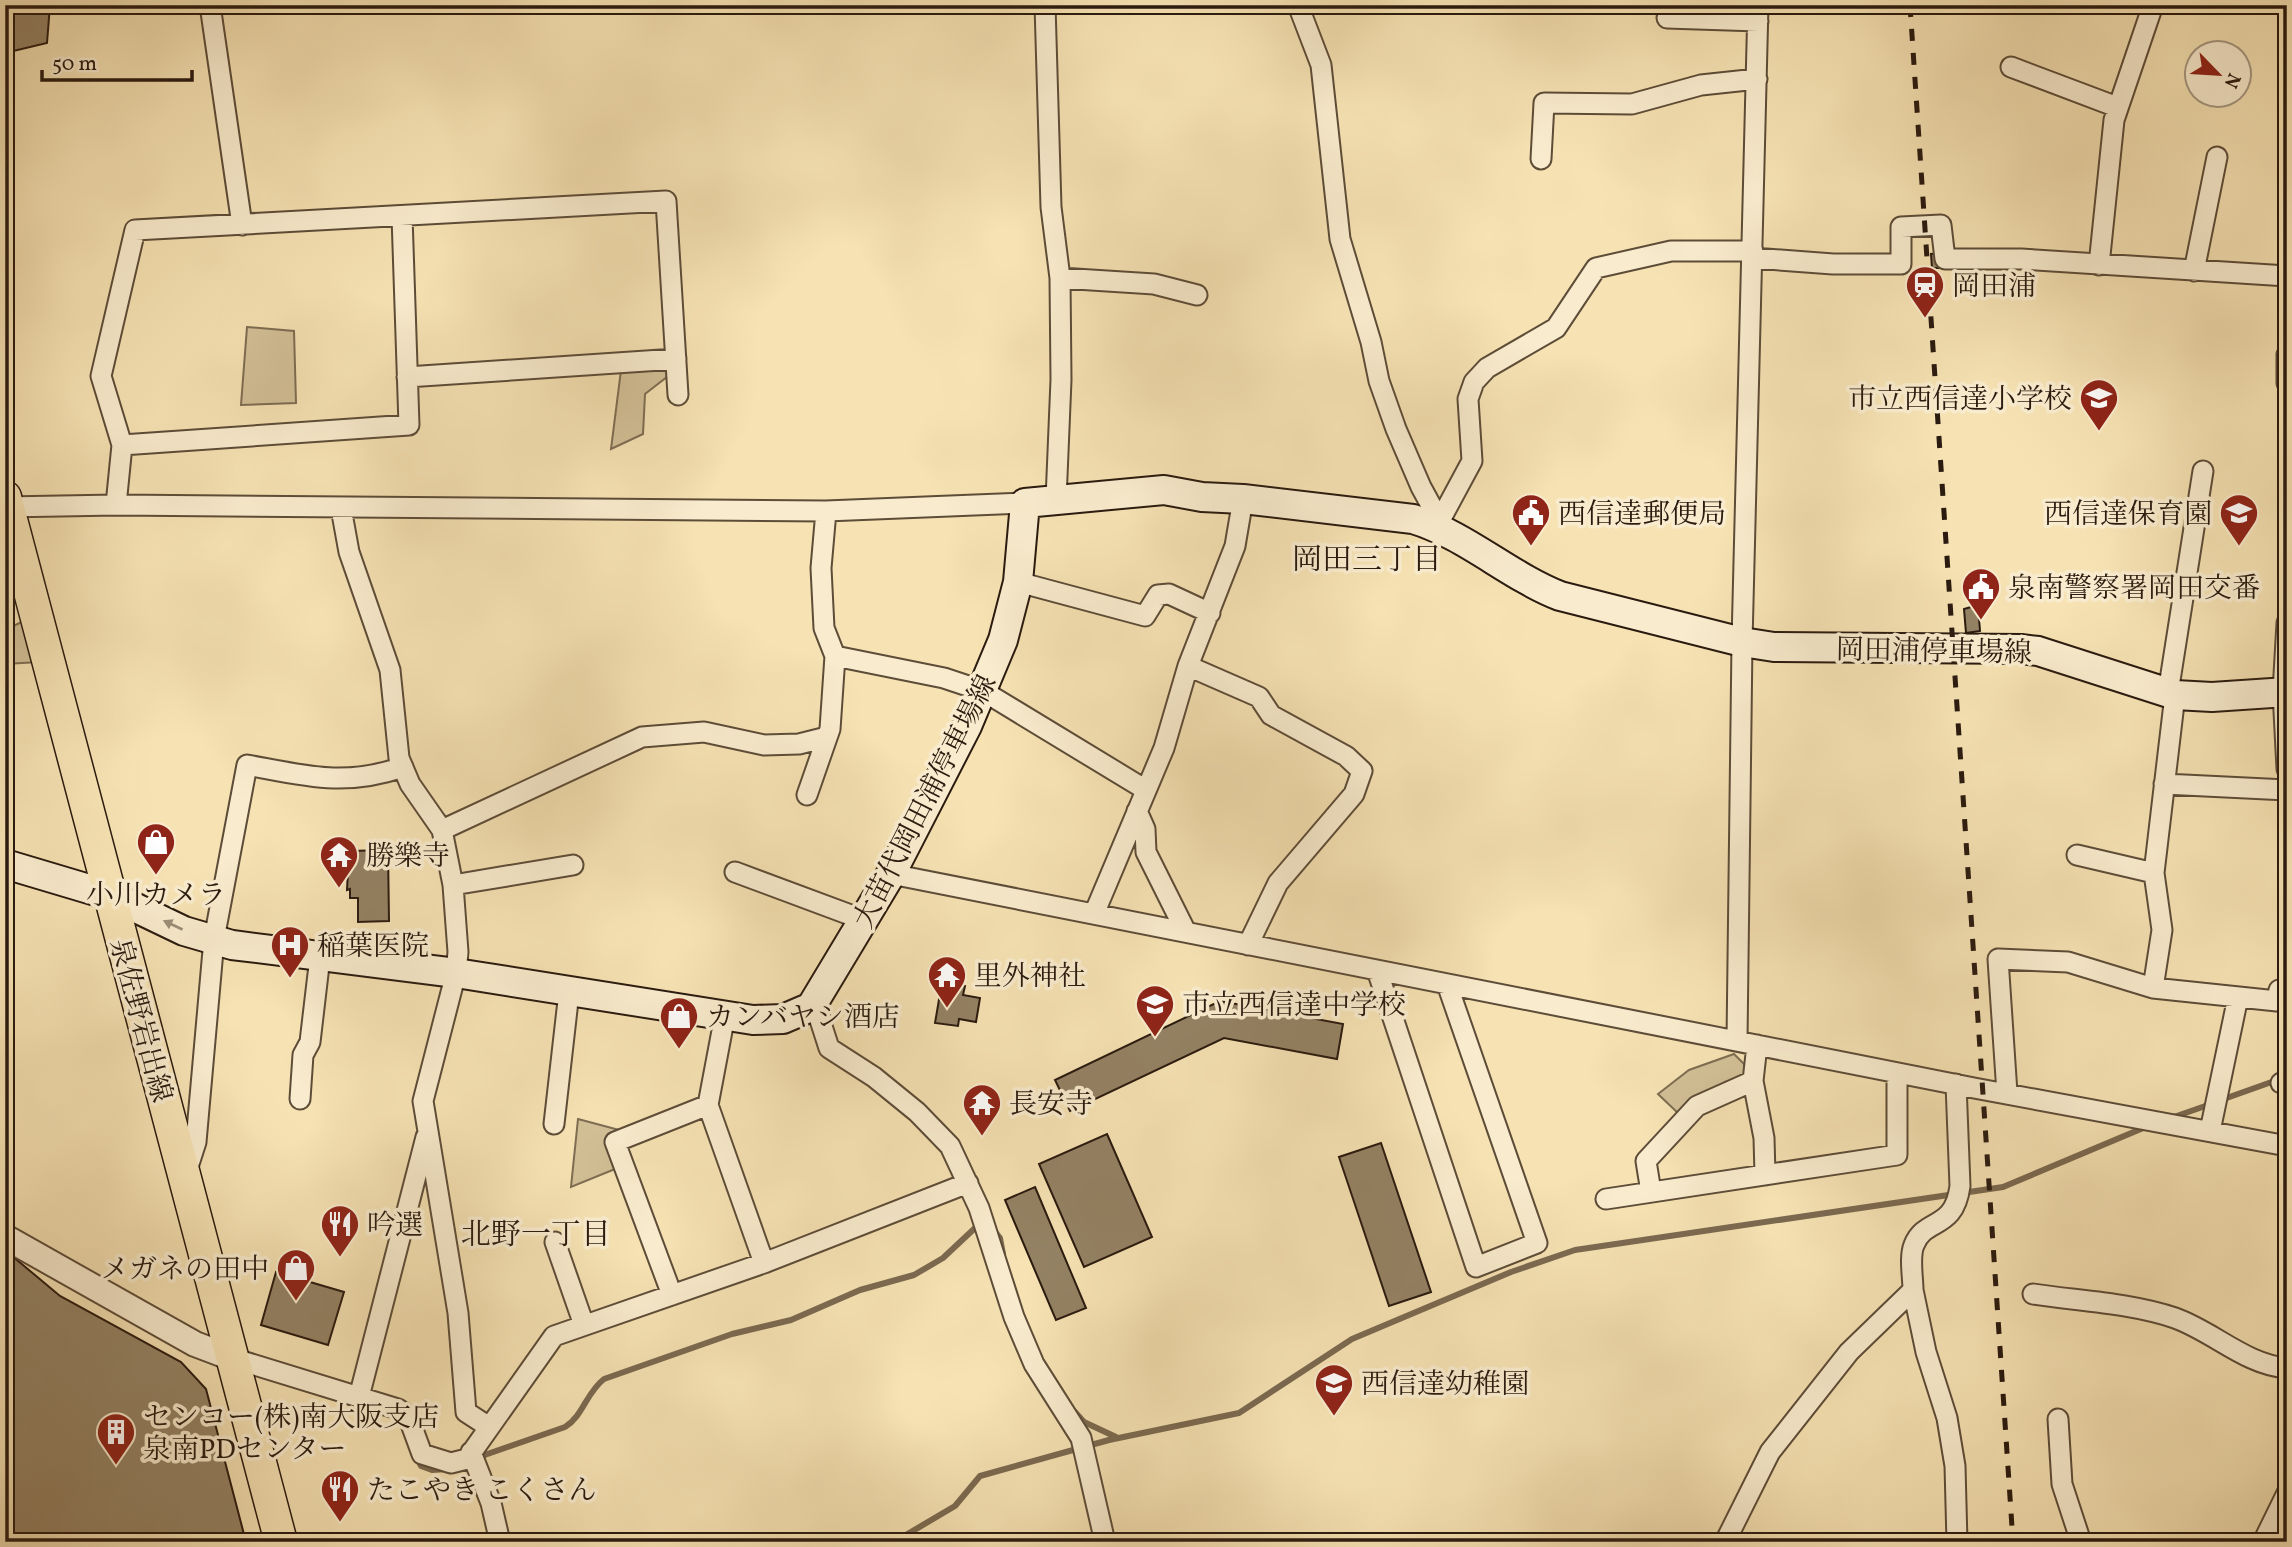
<svg xmlns="http://www.w3.org/2000/svg" width="2292" height="1547" font-family="Vollkorn,'Noto Serif JP',serif">
	<rect width="100%" height="100%" fill="#f6e2b3"/>
	<filter id="stains"><feTurbulence type="fractalNoise" baseFrequency=".00286" numOctaves="4"/><feColorMatrix values="0 0 0 0 .2 0 0 0 0 .09 0 0 0 0 .02 0 0 0 .5 -.17"/></filter>
	<radialGradient id="worn" r=".72"><stop offset=".6" stop-color="#630" stop-opacity="0"/><stop offset="1" stop-color="#630" stop-opacity=".3"/></radialGradient>
	<!-- green -->
	<path fill="#d3c097" stroke="#7e6d53" stroke-width="2" d="M247,327l47,4 2,72 -55,2z
		M658,368l14,5 -27,21 -2,40 -32,15 10,-79z
		M30,618l9,44 -34,2v-34z
		M1734,1054l10,10 1,11 -20,7 3,6 -48,27 -22,-21 31,-24z
		M578,1119l45,12 -3,36 -49,20z"/>
	<g fill="none" stroke-linecap="round" stroke-linejoin="round">
		<!-- stream -->
		<path stroke="#7b6950" stroke-width="6" d="M2221,1100l59,-21
			M2171,1118l40,-14
			M993,1229l7,9 3,16
			M1075,1412l9,10 32,15
			M416,1456l5,10 11,4 15,-1
			M476,1458l89,-31c18,-11 21,-34 39,-48l128,-45 59,-14 69,-30 54,-15 29,-17 32,-30h7
			M894,1542l61,-36 25,-30 129,-36 130,-27 113,-74 159,-67 64,-22 428,-63 145,-61"/>
	</g>
	<!-- building -->
	<path fill="#948264" stroke="#2a1a0f" stroke-width="2" d="M5,5h45l-3,38 -42,10z
		M1942,253l1,15h-11l-1,-14z
		M1978,605l2,26 -14,2 -2,-24z
		M388,850l1,71 -31,1v-24h-8v-9l-3,1 2,-39z
		M942,982l23,4 -2,9 17,3 -4,24 -17,-3 -1,7 -23,-3z
		M1220,1001l123,23 -6,35 -113,-21 -154,73 -15,-31z
		M1107,1134l45,103 -68,30 -45,-103z
		M1381,1143l50,149 -42,14 -50,-149z
		M1035,1187l51,121 -30,12 -51,-120z
		M5,1250l55,46 121,66 25,27 40,153h-241z
		M276,1272l68,20 -16,53 -67,-20z"/>
	<g fill="none" stroke-linecap="round" stroke-linejoin="round">
		<!-- minor casing -->
		<g stroke="#5d4c38" stroke-width="23">
			<path id="minor" d="M210,5l32,220
				M1045,5l6,202 9,71 1,102 -5,120
				M1298,5l23,60 19,174 31,103 8,39 17,48 25,58 18,33
				M1667,18l91,3
				M2011,67l106,40
				M1541,159l3,-56 88,1 69,-19 56,-6
				M1753,258l80,6h68v-37l40,-2 4,34h76l266,17
				M2099,265l15,-145 39,-115
				M2194,271l23,-114
				M1060,278l94,6 43,11
				M2287,355v28
				M407,377l269,-18
				M122,445l287,-20 -7,-209
				M116,505l6,-60 -21,-69 34,-146 531,-29 12,194
				M5,507l111,-2 710,6 199,-8
				M341,508l8,44 41,118 9,88 11,26 32,46 11,55 5,67 -2,21 -33,128 35,212 8,99 23,15
				M1437,526l35,-65 -4,-62 6,-17 13,-14 69,-40 40,-60 75,-17h82
				M1018,582l127,34 13,-21 11,-1 41,19
				M2287,623l-4,69 4,77
				M835,656l109,22 39,13 163,99
				M1188,666l71,31 12,18 75,41 16,15 -8,23 -76,89 -30,62
				M2168,693l35,-222
				M2164,784l123,6
				M807,795l23,-66 5,-73 -11,-28 -3,-60 5,-57
				M1137,811l8,18 1,23 40,80
				M442,830l200,-93 62,-5 60,13 35,-1 28,-7
				M2077,855l77,18
				M735,872l129,48
				M891,874l1083,214 313,58
				M453,885l120,-20
				M1094,914l70,-166 24,-82 47,-120 8,-47
				M1377,970l99,297 61,-24 -90,-259
				M2153,988l9,-58 -8,-57 21,-178
				M818,996l2,24 9,28 45,29 43,35 33,34 29,62 35,109 20,47 47,74 24,104
				M725,1015l-17,90 56,158
				M1737,1041l5,-399 16,-637
				M1757,1045l-4,36 11,57 1,37
				M2281,1083l6,-1
				M2007,1093l-9,-134 70,3 85,26 124,13 2,-11h8
				M300,1099l3,-44 7,-13 10,-85
				M554,1124l15,-132
				M2210,1131l28,-134
				M186,1173l10,-31 18,-203 33,-174c60,11 97,22 156,2
				M1651,1192l-5,-31 51,-55 56,-25
				M1606,1199l291,-44v-82
				M555,1242l29,83
				M1913,1290l13,62 21,66 8,48 2,76
				M2033,1294c46,7 98,9 142,24 39,14 71,47 112,50
				M672,1295l-57,-153 93,-37
				M232,1358l166,51 10,7 14,38 29,9 16,-4 87,-123 210,-73 204,-80
				M359,1397l67,-260
				M2058,1419l4,65 19,58
				M471,1452l20,51 9,39
				M1725,1542l45,-90 79,-100 64,-62c0,-13 -4,-33 1,-45 11,-28 40,-14 46,-59l-4,-102
				M2263,1542l24,-49"/>
		</g>
		<!-- tertiary casing -->
		<g stroke="#5d4c38" stroke-width="28">
			<path id="tertiary" d="M5,1237l190,107 37,14"/>
		</g>
		<!-- secondary casing -->
		<g stroke="#2a1a0f" stroke-width="32">
			<path id="secondary" d="M5,864l104,31 75,36 48,14 224,28 297,47 30,-1 28,-12 80,-133 76,-148 36,-86 15,-58 7,-79 139,-13 38,7 41,2 170,20c53,16 96,57 147,77l182,46 32,5 247,2 17,2 137,44 37,2 75,-5"/>
		</g>
		<!-- primary casing -->
		<g stroke="#2a1a0f" stroke-width="35">
			<path id="primary" d="M5,497l276,1045"/>
		</g>
		<!-- minor -->
		<use href="#minor" stroke="#f9ecce" stroke-width="19"/>
		<!-- tertiary -->
		<use href="#tertiary" stroke="#f9ecce" stroke-width="24"/>
		<!-- secondary -->
		<use href="#secondary" stroke="#f9ecce" stroke-width="28"/>
		<!-- primary -->
		<use href="#primary" stroke="#f6e2b3" stroke-width="32"/>
		<!-- rail -->
		<path stroke="#2a1a0f" stroke-width="5" stroke-dasharray="12 12" stroke-linecap="butt" d="M1910,5l103,1537"/>
	</g>
	<!-- one-way arrows -->
	<defs><path id="oneway-solid" d="M-6-.8H1V-3.2L6.5 0L1 3.2V.8H-6Z" transform="scale(1.75)"/></defs>
	<use fill="#9c8e78" href="#oneway-solid" transform="translate(173 925) rotate(-155)"/>
	<!-- icons -->
	<defs>
		<g id="station-pin" transform="scale(2.0125)"><path d="M0 17L-7.5 6A9.5 9.5 0 1 1 7.5 6Z" fill="#8f2418" stroke="#f9ecce"/><path d="M-3-6H3Q5-6 5-4V2Q5 4 3 4L4.5 6H3L1.5 4h-3L-3 6H-4.5L-3 4Q-5 4-5 2V-4Q-5-6-3-6ZM-3.5-4v3h7v-3ZM-3.5 1v1.5H-2V1ZM2 1v1.5H3.5V1Z" fill="#fff"/></g>
		<g id="school-pin" transform="scale(2.0125)"><path d="M0 17L-7.5 6A9.5 9.5 0 1 1 7.5 6Z" fill="#8f2418" stroke="#f9ecce"/><path d="M0-5L7-2L0 1L-7-2ZM-4 1L0 2.5L4 1V4Q0 6-4 4Z" fill="#fff"/></g>
		<g id="civic-pin" transform="scale(2.0125)"><path d="M0 17L-7.5 6A9.5 9.5 0 1 1 7.5 6Z" fill="#8f2418" stroke="#f9ecce"/><path d="M-.6-6.5H3V-4.5H.6V-3L4-1V1h2V6H-6V1h2V-1L-.6-3ZM-1.2 2.5V6h2.4V2.5Z" fill="#fff"/></g>
		<g id="shop-pin" transform="scale(2.0125)"><path d="M0 17L-7.5 6A9.5 9.5 0 1 1 7.5 6Z" fill="#8f2418" stroke="#f9ecce"/><path d="M-5-2.5h2.3a2.7 3.5 0 0 1 5.4 0H5L5.5 6h-11ZM-1.5-2.5h3a1.5 2.3 0 0 0-3 0Z" fill="#fff"/></g>
		<g id="temple-pin" transform="scale(2.0125)"><path d="M0 17L-7.5 6A9.5 9.5 0 1 1 7.5 6Z" fill="#8f2418" stroke="#f9ecce"/><path d="M0-6L5-2H3V0L6.5 2.5H4V6H1.5V3h-3V6H-4V2.5H-6.5L-3 0V-2H-5Z" fill="#fff"/></g>
		<g id="hospital-pin" transform="scale(2.0125)"><path d="M0 17L-7.5 6A9.5 9.5 0 1 1 7.5 6Z" fill="#8f2418" stroke="#f9ecce"/><path d="M-5-5h3v3.5h4V-5h3V5h-3V1.5h-4V5h-3Z" fill="#fff"/></g>
		<g id="restaurant-pin" transform="scale(2.0125)"><path d="M0 17L-7.5 6A9.5 9.5 0 1 1 7.5 6Z" fill="#8f2418" stroke="#f9ecce"/><path d="M-5-6h1v4h1v-4h1v4h1v-4h1v5L-1.5 .5V6h-2V.5L-5-1ZM5-6V6H3V1.5H1.5Q1.5-4 5-6Z" fill="#fff"/></g>
		<g id="building-pin" transform="scale(2.0125)"><path d="M0 17L-7.5 6A9.5 9.5 0 1 1 7.5 6Z" fill="#8f2418" stroke="#f9ecce"/><path d="M-4-6H4V6H1V3H-1V6H-4ZM-2.5-4.3h1.7v1.8h-1.7ZM.8-4.3h1.7v1.8H.8ZM-2.5-1h1.7V.8h-1.7ZM.8-1h1.7V.8H.8Z" fill="#fff"/></g>
	</defs>
	<g fill-rule="evenodd">
		<use href="#station-pin" x="1925" y="285"/>
		<use href="#school-pin" x="2099" y="398"/>
		<use href="#civic-pin" x="1531" y="513"/>
		<use href="#school-pin" x="2239" y="513"/>
		<use href="#civic-pin" x="1981" y="587"/>
		<use href="#shop-pin" x="156" y="842"/>
		<use href="#temple-pin" x="339" y="855"/>
		<use href="#hospital-pin" x="290" y="945"/>
		<use href="#temple-pin" x="947" y="975"/>
		<use href="#school-pin" x="1155" y="1004"/>
		<use href="#shop-pin" x="679" y="1016"/>
		<use href="#temple-pin" x="982" y="1103"/>
		<use href="#restaurant-pin" x="340" y="1224"/>
		<use href="#shop-pin" x="296" y="1268"/>
		<use href="#school-pin" x="1334" y="1383"/>
		<use href="#building-pin" x="116" y="1432"/>
		<use href="#restaurant-pin" x="340" y="1489"/>
	</g>
	<g text-anchor="middle" stroke-width="7" stroke-linejoin="round" paint-order="stroke">
		<!-- poi labels -->
		<g font-size="28" fill="#2a1a0f" stroke="#f9ecce" text-anchor="start">
			<text x="1952" y="295">岡田浦</text>
			<text x="2072" y="408" text-anchor="end">市立西信達小学校</text>
			<text x="1558" y="523">西信達郵便局</text>
			<text x="2212" y="523" text-anchor="end">西信達保育園</text>
			<text x="2008" y="597">泉南警察署岡田交番</text>
			<text x="366" y="865">勝樂寺</text>
			<text x="156" y="904" text-anchor="middle">小川カメラ</text>
			<text x="317" y="955">稲葉医院</text>
			<text x="974" y="985">里外神社</text>
			<text x="1182" y="1014">市立西信達中学校</text>
			<text x="706" y="1026">カンバヤシ酒店</text>
			<text x="1009" y="1113">長安寺</text>
			<text x="367" y="1234">吟選</text>
			<text x="269" y="1278" text-anchor="end">メガネの田中</text>
			<text x="1361" y="1393">西信達幼稚園</text>
			<text x="143" y="1426">センコー(株)南大阪支店<tspan x="143" dy="32">泉南PDセンター</tspan></text>
			<text x="367" y="1499">たこやき こくさん</text>
		</g>
		<!-- street labels -->
		<g font-size="28" fill="#2a1a0f" stroke="#f9ecce">
			<text transform="translate(1934 650) rotate(1)" y="10">岡田浦停車場線</text>
			<text transform="translate(924 801) rotate(-63)" y="10">大苗代岡田浦停車場線</text>
			<text transform="translate(142 1020) rotate(75)" y="10">泉佐野岩出線</text>
		</g>
		<!-- neighbourhood labels -->
		<g font-size="30" fill="#2a1a0f" stroke="#f9ecce">
			<text x="1367" y="569">岡田三丁目</text>
			<text x="536" y="1244">北野一丁目</text>
		</g>
	</g>
	<!-- margin -->
	<rect width="2292" height="1547" fill="none" stroke="#f6e2b3" stroke-width="28"/>
	<rect x="7" y="7" width="2278" height="1533" fill="none" stroke="#2a1a0f" stroke-width="3.5"/>
	<rect x="14" y="14" width="2264" height="1519" fill="none" stroke="#2a1a0f" stroke-width="2"/>
	<!-- north arrow -->
	<g transform="translate(2218 74) rotate(115)"><circle r="33" fill="#f9ecce" stroke="#a69882" stroke-width="2"/>
	<path d="M0-5L12 26L0 18L-12 26Z" fill="#8f2418"/>
	<text y="-10" font-size="19" font-weight="bold" text-anchor="middle" fill="#2a1a0f">N</text>
	</g>
	<!-- scale -->
	<path d="M42 70v10h150v-10" fill="none" stroke="#2a1a0f" stroke-width="3.5"/>
	<text x="52" y="70" font-size="21" fill="#2a1a0f" stroke="#f9ecce" stroke-width="5" paint-order="stroke">50 m</text>
	<rect width="100%" height="100%" filter="url(#stains)"/>
	<rect width="100%" height="100%" fill="url(#worn)"/>
</svg>
